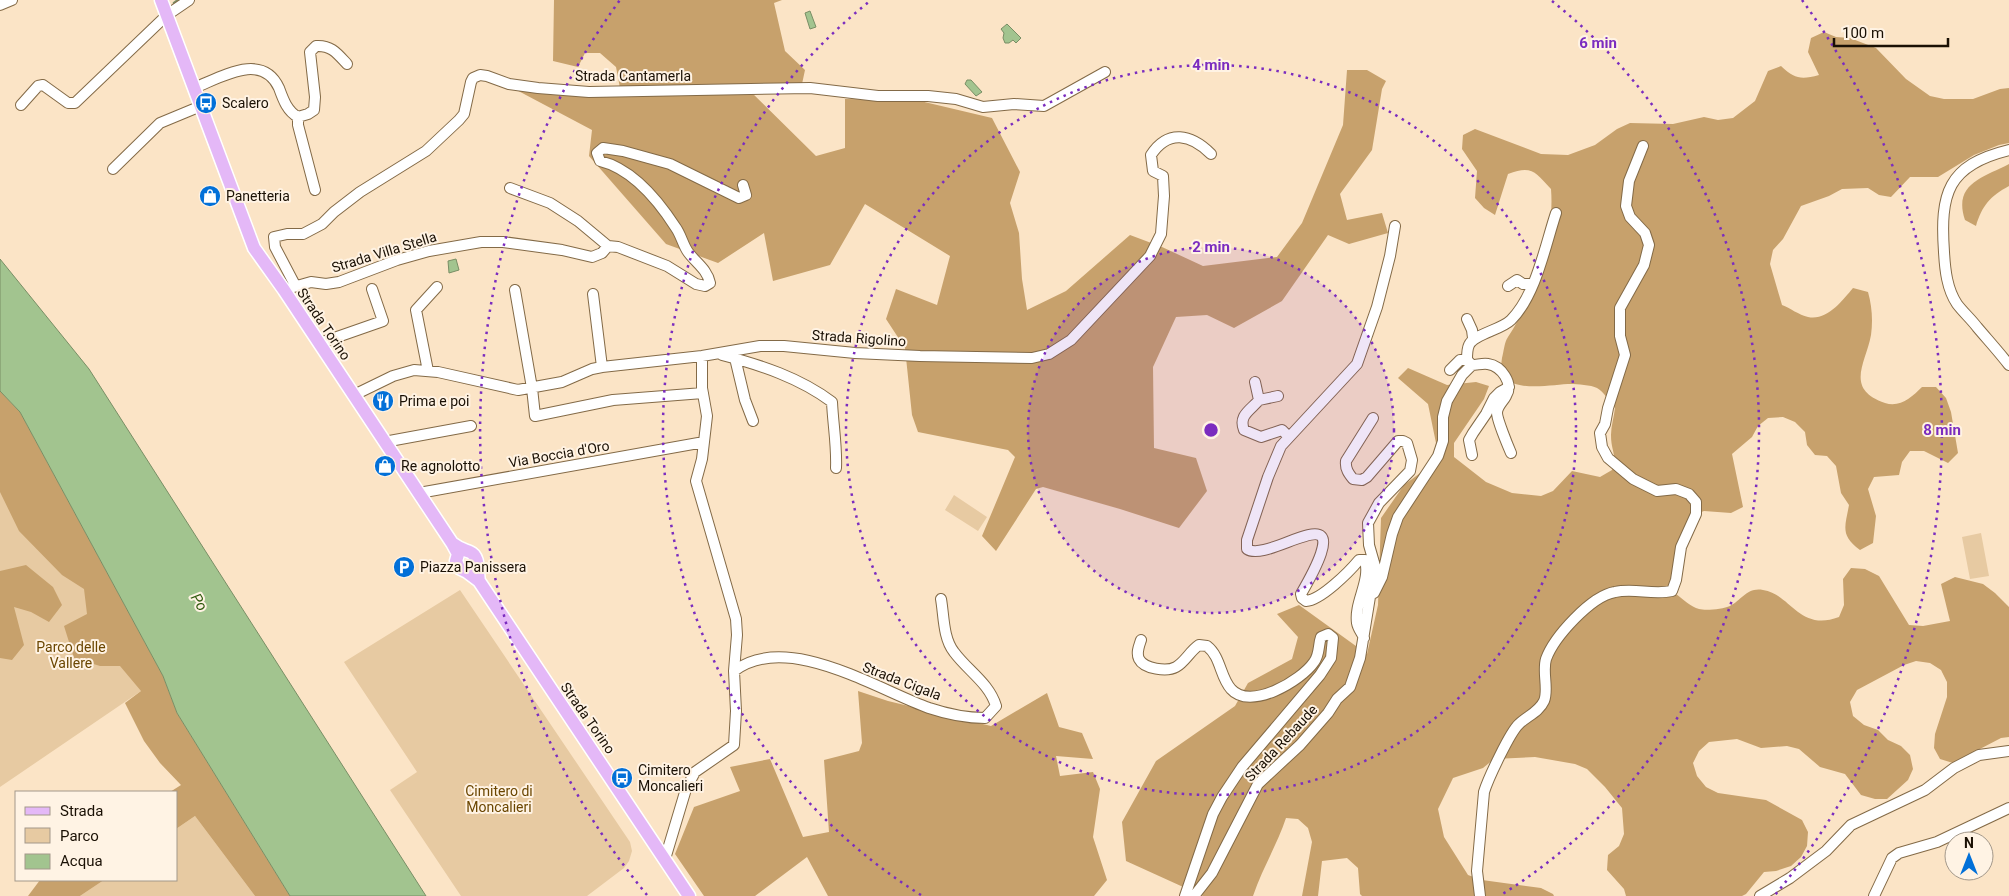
<svg xmlns="http://www.w3.org/2000/svg" width="2009" height="896" font-family="Roboto,sans-serif">
	<rect width="100%" height="100%" fill="#fbe4c6"/>
	<!-- green -->
	<path fill="#e7caa2" d="M0,391l163,285 -163,111z
		M954,495l33,22 -9,14 -33,-21z
		M1981,533l8,43 -19,3 -8,-42z
		M460,590l170,252 2,9 -3,10 -5,7 -37,28h-126l-71,-106 27,-18 -73,-110z
		M195,816l60,80h-175l24,-16h72v-51z"/>
	<!-- forest -->
	<path fill="#c7a16c" d="M554,0h228l-8,3 11,48 20,19 -3,14 -56,3 70,69 29,-8v-49l71,1 76,18 28,54 -10,31 9,30 3,46 5,31 39,-19 64,-56 32,12 41,19 74,-9 25,-34 41,-98 4,-55h20l19,11 -4,8 -10,61 -32,44 7,26 35,-7 6,20 -39,11 -21,-9 -46,66 -48,27 -27,-13 -31,2 -23,50 1,81 42,10 11,33 -28,37 -59,-19 -77,-22 -7,2 -40,62 -14,-15 33,-79 -7,-7 -90,-18 -6,-17 -7,-67 -19,-29 10,-30 41,16 13,-49 -85,-52 -35,61 -57,16 -9,-48 -46,30 -52,-19 -77,-88 3,-26 -100,-53 65,10 63,1 -4,-21 -16,-14h-15l-7,14 -25,-6z
		M1824,32l12,5 14,1 26,10 30,31 24,17 14,3h29l27,-10 9,-1v55l-10,2 -25,10 -36,22h-28l-19,20 -12,-2 -11,-7 -26,1 -13,7 -28,10 -18,33 -10,11 -3,14 12,41c8,3 17,10 26,12 19,4 34,-16 45,-29l15,4c4,14 5,29 3,43 -5,28 -27,54 14,68 15,5 27,-6 37,-16h14l10,11 5,14 7,41 -10,10 -24,-12h-14l-8,11 -3,13 -25,2 -6,12 8,27 -3,27 -13,7c-20,-15 -15,-23 -11,-45l-8,-12 -5,-27 -9,-10 -12,-1 -8,-10 -2,-13 -10,-10 -12,-5 -15,1 -10,8 -6,11 -20,17 11,53 -12,6 -27,-2 -13,5 -14,51 -1,27c7,5 15,13 23,15 7,2 24,0 31,-3 12,-6 17,-19 33,-16 28,4 36,42 76,27l5,-12 -1,-26 8,-11 14,1 14,7 30,49 14,1 27,-5 -9,-37 14,-7 28,7 12,9 14,14v130l-8,1 -48,25 -13,-4 -6,-11 1,-14 12,-37v-15l-6,-12 -11,-7 -14,-2 -12,4 -47,25 -7,12 3,14 11,9 14,5 10,10 13,6 9,9 3,14 -5,11 -21,19h-12l-14,-4 -16,-21 -25,-7 -21,-18 -12,-3 -26,2 -24,-9 -28,3 -10,9 -6,12 4,13 9,11 12,6 48,7 36,20 6,12 -1,14 -6,11 -10,9 -15,5 -12,1 -18,22 -4,2h-116l-2,-7 -17,-19 1,-15 11,-9 5,-12 -2,-26 -17,-21 -18,-18 -12,-5 -40,-7 -41,2 -11,9 -30,10 -15,31 6,28 24,38 14,5 59,8 12,6 1,2h-192l-2,-2 -2,-26 -11,-10 -25,3 -4,35h-16l10,-54 -4,-14 -10,-9 -12,-1c-9,27 -24,51 -33,78h-50l-77,-35 -4,-39 34,-61 79,-55 13,-23 44,-24 6,-22 -21,-23 22,-9 68,49 11,-49 3,-87 23,-33 23,-17 7,-11 2,-14 -8,-39 -30,-26 10,-10 39,17 29,-3 13,4 -5,13 -30,44v14l32,25 26,11 29,3 12,-5 19,-20 28,6 12,-7c5,-18 -1,-18 -1,-35 0,-9 3,-18 4,-27 -5,-6 -12,-17 -18,-20 -6,-3 -20,-4 -26,-4 -21,0 -76,14 -69,-26 2,-7 2,-15 6,-21 26,-40 47,-99 43,-148 -16,-17 -19,-24 -43,-15l-13,41 -11,-7 -9,-10 2,-27 -15,-22 1,-14 12,-6 66,25 27,1 27,-10 22,-16 13,-6 43,1 31,-7 14,3 15,-2 22,-17 13,-30 13,-5c14,13 20,14 38,9l-11,-23 3,-14z
		M2009,164v22c-19,10 -27,20 -33,40l-11,-6c-12,-36 17,-42 44,-56z
		M0,391l20,21 143,264 14,37 113,183h-35l-60,-80 -19,13v-37h-6l11,-7 -21,-22 -16,-22 -19,-38 16,-12 -21,-25h-20l-26,-8 -10,-32 23,-12 -3,-25 -22,-14 -43,-44 -19,-39z
		M26,565l27,22 9,18 -13,17 -18,-10 -17,-5 10,38 -12,15 -12,-2v-87z
		M858,691l30,10 103,25 56,-33 12,34 23,6 11,26 -37,-3 4,20 33,-4 7,17 -7,48 14,43 -13,16h-266l-21,-39 -52,39h-51l-29,-42 19,-47 46,-16 -10,-24 40,-8 33,78 26,-5 -5,-72 35,-9 3,-8z
		M40,880h64l-24,16h-52z"/>
	<!-- water -->
	<path fill="#a2c48f" stroke="#798e65" d="M810,11l6,16 -6,2 -5,-16z
		M1007,24l14,14 -5,5 -3,-3 -4,3h-4l-2,-5 1,-5 -3,-4z
		M967,80h4l11,12 -6,4 -11,-12z
		M0,259l89,110 337,527h-136l-113,-183 -14,-37 -143,-264 -20,-21z
		M456,259l3,11 -10,3 -1,-12z"/>
	<g fill="none" stroke-linecap="round" stroke-linejoin="round">
		<!-- stream -->
		<path stroke="#798e65" stroke-width="2.5" d="M174,3l4,-3"/>
		<!-- minor casing -->
		<g stroke="#836a47" stroke-width="12">
			<path id="minor" d="M0,5l12,-5
				M194,88c26,-10 68,-37 85,0 4,11 8,23 19,29l10,-3 6,-4 1,-13 -5,-45 6,-6c15,-1 21,7 31,18
				M21,105l17,-19 5,-1 25,18h7l92,-88 22,-15
				M298,117v8l17,65
				M2009,150c-62,15 -69,44 -65,102 1,18 3,37 13,52 6,8 14,15 20,23 11,13 22,25 32,38
				M113,169l47,-46 41,-17
				M510,188l40,15 28,18 30,25 10,1 49,19 29,18 9,2 5,-3c-3,-14 -14,-20 -22,-31 -5,-7 -7,-17 -12,-24 -18,-28 -43,-59 -76,-67l-3,-8 6,-5 20,3 47,13 69,34 7,-3 -3,-10
				M295,285l-20,-38 -1,-10 13,-3h16l19,-10 12,-12 26,-20 66,-41 33,-31 5,-6 7,-32 2,-4 7,-3 7,1 22,8 29,4 51,4 221,-4 68,8h50l28,3 27,8 31,-3 30,2 61,-34
				M1508,286l9,-6 6,4h10
				M290,288l21,-6 15,2 13,-2 58,-22 32,-9 52,-9h22l59,8 30,7 10,-4 6,-7
				M515,290l17,98 3,28 78,-16 90,-7
				M593,294l9,73
				M1467,319l5,11 1,8
				M320,343l63,-22 -11,-32
				M722,355c39,10 78,23 110,47 1,22 5,44 4,66
				M702,356v32l5,28 -5,43 -6,22 40,138 1,16 -3,36
				M735,358l10,42 8,21
				M1472,365c5,0 11,-2 16,-1 13,2 26,19 18,32 -3,6 -9,10 -9,17 0,6 11,33 14,40
				M1450,370l10,-10h7
				M428,371l-12,-61 21,-23
				M1255,382l4,18c-8,10 -21,15 -15,30l17,7 21,-7 7,7
				M354,395l39,-19 21,-6 24,2 80,18 44,-8 30,-13 10,-2 100,-11 58,-10h24l71,7 65,3 112,2 17,-4 22,-14 79,-84 11,-22 3,-38 -1,-20 -10,-5 -2,-16c17,-26 40,-21 60,-1
				M1259,400l19,-4
				M384,442l87,-16
				M1472,455l-3,-15 4,-7 13,-19 8,-16 6,-6 9,-5
				M419,493l285,-51
				M1374,593l8,-16 10,-43 6,-17 40,-61 5,-15v-24l4,-16 15,-26 10,-10 -5,-5c0,-5 0,-11 2,-15 5,-11 32,-15 42,-25 25,-25 34,-74 45,-107
				M1364,638c-2,-5 -6,-9 -7,-15 -3,-21 14,-42 8,-63h-6c-10,12 -38,40 -53,41l-4,-3 -1,-4c65,-112 -31,-29 -54,-45v-9l21,-63 13,-31 76,-82 20,-57 13,-51 5,-30
				M1141,640c-2,6 -5,13 -2,19 5,10 28,13 37,8 9,-5 14,-16 23,-22l8,1c14,11 13,31 24,43 19,22 70,-8 83,-27 6,-8 4,-17 7,-25l7,-3 5,4 -2,20 -11,17 -78,92 -20,30 -9,17 -28,82
				M665,859l21,-70 9,-17 39,-27 2,-34 -2,-40c53,-40 142,18 195,37 18,6 37,10 56,10l11,-12c-7,-23 -28,-35 -42,-54 -11,-14 -10,-36 -13,-53
				M1194,896l18,-23 46,-89 42,-39 28,-32 9,-14 13,-12 10,-29 15,-92 -6,-21 -1,-22 11,-20 31,-32 2,-11 -5,-17 -4,-2h-5l-31,36 -5,3 -9,-1c-4,-5 -8,-10 -7,-18l27,-43
				M1480,896l-3,-25 7,-79c4,-13 26,-60 35,-68 8,-8 20,-12 25,-23 5,-11 -2,-29 2,-42 8,-22 45,-63 69,-67 19,-4 38,3 57,-1l4,-11 5,-33 15,-33v-12l-7,-8 -13,-5 -19,2 -24,-12 -25,-21 -6,-11 -2,-14 5,-9 3,-16 17,-53 -5,-19v-28l24,-43 5,-20 -4,-12 -15,-16 -4,-11 3,-25 14,-35
				M1760,896l30,-18 36,-27 25,-26 74,-35 29,-22 25,-13 30,-4
				M1874,896l18,-38 7,-5 38,-11 72,-34"/>
		</g>
		<!-- major casing -->
		<g stroke="#fff" stroke-width="15">
			<path id="major" d="M161,0l93,248 30,42 168,253 6,11 -2,7 3,7 8,4 12,9 210,315
				M452,543c8,6 10,6 18,9 10,4 7,20 9,29"/>
		</g>
		<!-- minor -->
		<use href="#minor" stroke="#fff" stroke-width="10"/>
		<!-- major -->
		<use href="#major" stroke="#e4b8f7" stroke-width="12"/>
	</g>
	<!-- distance rings -->
	<circle cx="1211" cy="430" r="183" fill="#7b2cbf" fill-opacity=".12"/>
	<g fill="none" stroke="#7b2cbf" stroke-width="2.5" stroke-dasharray="2.5 5">
		<circle cx="1211" cy="430" r="183"/>
		<circle cx="1211" cy="430" r="365"/>
		<path d="M921 895A548 548 0 0 1 870 1M1552 1A548 548 0 0 1 1501 895"/>
		<path d="M647 895A731 731 0 0 1 620 0M1802 0A731 731 0 0 1 1775 895"/>
	</g>
	<!-- icons -->
	<defs>
		<g id="bus-disc" transform="scale(1.125)"><circle r="9.5" fill="#0270d8" stroke="#fff3e4"/><path d="M-5-6H5V4H4V6H2V4H-2V6H-4V4H-5ZM-3.5-4V0h7V-4ZM-3.5 1.2v1.5H-2V1.2ZM2 1.2v1.5H3.5V1.2Z" fill="#fff"/></g>
		<g id="shop-disc" transform="scale(1.125)"><circle r="9.5" fill="#0270d8" stroke="#fff3e4"/><path d="M-5-2.5h2.3a2.7 3.5 0 0 1 5.4 0H5L5.5 6h-11ZM-1.5-2.5h3a1.5 2.3 0 0 0-3 0Z" fill="#fff"/></g>
		<g id="restaurant-disc" transform="scale(1.125)"><circle r="9.5" fill="#0270d8" stroke="#fff3e4"/><path d="M-5-6h1v4h1v-4h1v4h1v-4h1v5L-1.5 .5V6h-2V.5L-5-1ZM5-6V6H3V1.5H1.5Q1.5-4 5-6Z" fill="#fff"/></g>
		<g id="parking-disc" transform="scale(1.125)"><circle r="9.5" fill="#0270d8" stroke="#fff3e4"/><path d="M-3.5-5.5H1a3.5 3.5 0 0 1 0 7H-1V5.5H-3.5ZM-1-3.4V-.6H.8a1.4 1.4 0 0 0 0-2.8Z" fill="#fff"/></g>
	</defs>
	<g fill-rule="evenodd">
		<use href="#bus-disc" x="206" y="103"/>
		<use href="#shop-disc" x="210" y="196"/>
		<use href="#restaurant-disc" x="383" y="401"/>
		<use href="#shop-disc" x="385" y="466"/>
		<use href="#parking-disc" x="404" y="567"/>
		<use href="#bus-disc" x="622" y="778"/>
	</g>
	<g text-anchor="middle" stroke-width="4" stroke-linejoin="round" paint-order="stroke">
		<!-- street labels -->
		<g font-size="14" fill="#1a1004" stroke="#fff3e4">
			<text x="633" y="81">Strada Cantamerla</text>
			<text transform="translate(384 252) rotate(-17)" y="5">Strada Villa Stella</text>
			<text transform="translate(324 324) rotate(56)" y="5">Strada Torino</text>
			<text transform="translate(859 338) rotate(4)" y="5">Strada Rigolino</text>
			<text transform="translate(559 454) rotate(-10)" y="5">Via Boccia d'Oro</text>
			<text transform="translate(902 681) rotate(21)" y="5">Strada Cigala</text>
			<text transform="translate(588 718) rotate(55)" y="5">Strada Torino</text>
			<text transform="translate(1281 743) rotate(-47)" y="5">Strada Rebaude</text>
		</g>
		<!-- poi labels -->
		<g font-size="14" fill="#1a1004" stroke="#fff3e4" text-anchor="start">
			<text x="222" y="108">Scalero</text>
			<text x="226" y="201">Panetteria</text>
			<text x="399" y="406">Prima e poi</text>
			<text x="401" y="471">Re agnolotto</text>
			<text x="420" y="572">Piazza Panissera</text>
			<text x="638" y="775">Cimitero<tspan x="638" dy="16">Moncalieri</tspan></text>
		</g>
		<!-- park labels -->
		<g font-size="14" fill="#6b4601" stroke="#fff3e4">
			<text x="71" y="652">Parco delle<tspan x="71" dy="16">Vallere</tspan></text>
			<text x="499" y="796">Cimitero di<tspan x="499" dy="16">Moncalieri</tspan></text>
		</g>
		<!-- water labels -->
		<g font-size="15" font-style="italic" fill="#305a0e" stroke="#fff3e4">
			<text transform="translate(199 602) rotate(59)" y="5">Po</text>
		</g>
	</g>
	<circle cx="1211" cy="430" r="8" fill="#7b2cbf" stroke="#fff3e4" stroke-width="2.5"/>
	<g font-size="15" text-anchor="middle" font-weight="bold" fill="#7b2cbf" stroke="#fff3e4" stroke-width="4" stroke-linejoin="round" paint-order="stroke">
		<text x="1598" y="48">6 min</text>
		<text x="1211" y="70">4 min</text>
		<text x="1211" y="252">2 min</text>
		<text x="1942" y="435">8 min</text>
	</g>
	<!-- legend -->
	<rect x="15" y="791" width="162" height="90" fill="#fff3e4" stroke="#a3988a"/>
	<rect x="25" y="807" width="25" height="8" fill="#e4b8f7" stroke="#a3988a"/>
	<text x="60" y="816" font-size="15" fill="#1a1004">Strada</text>
	<rect x="25" y="828" width="25" height="15" fill="#e7caa2" stroke="#a3988a"/>
	<text x="60" y="841" font-size="15" fill="#1a1004">Parco</text>
	<rect x="25" y="854" width="25" height="15" fill="#a2c48f" stroke="#a3988a"/>
	<text x="60" y="866" font-size="15" fill="#1a1004">Acqua</text>
	<!-- north arrow -->
	<g transform="translate(1969 856)"><circle r="24" fill="#fff3e4" stroke="#a3988a"/>
	<path d="M0-4L9 19L0 12L-9 19Z" fill="#0270d8"/>
	<text y="-8" font-size="14" font-weight="bold" text-anchor="middle" fill="#1a1004">N</text>
	</g>
	<!-- scale -->
	<path d="M1834 38v8h114v-8" fill="none" stroke="#1a1004" stroke-width="2.5"/>
	<text x="1842" y="38" font-size="15" fill="#1a1004" stroke="#fff3e4" stroke-width="4" paint-order="stroke">100 m</text>
</svg>
